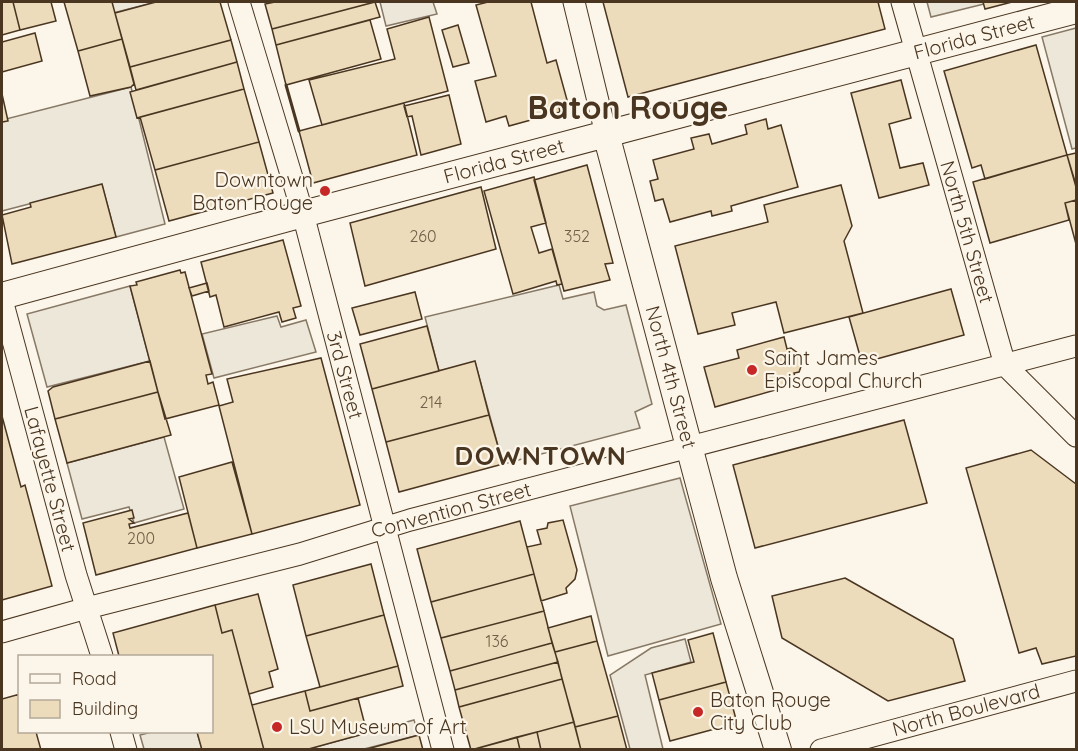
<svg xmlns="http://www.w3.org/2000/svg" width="1078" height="751" font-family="Quicksand,sans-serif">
	<rect width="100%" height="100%" fill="#fbf6e9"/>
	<!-- parking -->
	<path fill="#ede7d9" stroke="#887966" stroke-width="1.5" d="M109,2h47l-43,11z
		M380,2h53l4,12 -51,12z
		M927,2h56l1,2 -53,13z
		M1076,28v120l-4,1 -30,-112z
		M131,87l34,137 -49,13 -14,-52 -100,26v-91z
		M559,285l4,14 31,-7 3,14 7,4 22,-5 26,99 -17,8 5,16 -137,36 -28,-102 -36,9 -14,-54z
		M130,286l20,75 -103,26 -20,-73z
		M277,316l4,11 25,-7 10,32 -102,26 -12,-44z
		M164,437l20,72 -50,14 -5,-16 -47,12 -15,-56z
		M680,478l41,146 -113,32 -38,-150z
		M685,639l6,23 -46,13 18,74h-33l-20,-74 41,-27z
		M414,720l5,15 -55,14 -59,1z
		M152,732h45l5,17h-58l-4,-14z"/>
	<!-- building -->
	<path fill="#ecdcbc" stroke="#4a3520" stroke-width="1.5" d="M2,2h11l7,28 -18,5z
		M13,2h38l5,19 -36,9z
		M64,2h48l10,37 -44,12z
		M156,2h64l11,38 -101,27 -15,-54z
		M275,2h100l-103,27 -7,-25z
		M375,2l5,15 -104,28 -4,-16z
		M488,2h43l16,61 9,-3 11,40 -9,2 2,10 -51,14 -3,-10 -20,6 -11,-41 21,-5 -20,-71z
		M603,2h275l7,27 -257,68z
		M983,2h29l-27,7z
		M429,17l19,74 -126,34 -13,-45 86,-21 -8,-30z
		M370,20l11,39 -95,26 -10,-40z
		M458,25l11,38 -16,4 -11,-37z
		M35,33l7,28 -40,11v-30z
		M122,39l12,45 -3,3 -41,9 -12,-45z
		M231,40l6,22 -101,28 -6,-23z
		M1036,45l31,110 -82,24 -4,-14 -9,3 -28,-97z
		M237,62l7,27 -107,29 -7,-26z
		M901,80l10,38 -22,6 11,44 23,-5 6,22 -50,13 -28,-105z
		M244,89l15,53 -104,28 -15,-53z
		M2,94l6,27 -6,1z
		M449,95l12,49 -40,11 -9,-39 -5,1 -3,-11z
		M404,103l13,52 -104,28 -14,-52z
		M766,119l2,10 13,-4 17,62 -67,19 1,5 -20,5 -1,-5 -41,11 -7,-23 -8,2 -5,-20 8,-2 -5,-19 41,-11 -3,-11 18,-4 3,10 35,-10 -2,-9z
		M259,142l14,51 -104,28 -14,-51z
		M1076,153v32l-9,-30z
		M1067,155l9,32v13l-11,3 4,17 -79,23 -17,-61z
		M587,165l26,98 -8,1 5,16 -46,11 -30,-111z
		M534,177l12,46 -15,4 8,26 13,-4 10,35 -5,1 -1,-4 -43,13 -29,-103z
		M102,184l14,53 -104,27 -10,-49 29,-8 -1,-4z
		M841,185l11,41 -8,15 19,72 -79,20 -8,-31 -44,11 3,12 -37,9 -23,-88 93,-24 -4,-17z
		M481,187l15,62 -131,37 -15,-63z
		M1076,200v44l-11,-41z
		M283,240l18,66 -8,2 3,10 -14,4 -3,-10 -55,15 -8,-32 -6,2 -9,-35z
		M180,270l1,3 4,-1 27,102 -6,1 2,9 5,-2 6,23 -54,14 -35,-133 7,-1 -1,-3z
		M207,283l2,8 -17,5 -3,-8z
		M951,289l13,46 -102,28 -13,-46z
		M415,292l7,27 -62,16 -8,-27z
		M427,326l12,45 -67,18 -12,-45z
		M784,337l3,12 4,-1 8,6 3,10 -3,8 -5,1 3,11 -82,23 -11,-40 35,-9 -2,-8z
		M321,358l39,147 -108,29 -33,-128 14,-4 -6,-23z
		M150,361l8,31 -103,27 -7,-28 5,-4z
		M475,361l14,54 -103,27 -14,-53z
		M158,392l13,43 -104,28 -12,-44z
		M489,415l14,49 -104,28 -13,-50z
		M2,416l19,71 4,-2 27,101 -50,14z
		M904,420l23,83 -172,45 -22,-83z
		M1031,450l45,34v172l-34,8 -6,-16 -17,5 -53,-185z
		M232,462l20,72 -55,14 -18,-71z
		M132,510l2,8 -5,1 5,4 -5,1 1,4 58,-15 9,35 -101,27 -13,-52z
		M563,520l14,50 -2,9 -9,9 1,5 -26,8 -14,-54 14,-3 -4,-14 10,-2 1,-5z
		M520,521l14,53 -103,28 -14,-53z
		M371,564l13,51 -78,21 -13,-51z
		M534,574l10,37 -103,27 -10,-36z
		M845,578l108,61 12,42 -77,20 -106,-63 -10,-42z
		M258,594l20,75 -9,3 4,15 -24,7 -17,-64 -10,3 -7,-28z
		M215,605l7,28 10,-3 32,120h-62l-5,-18h15v-76h-93l-6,-23z
		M544,611l8,32 -102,28 -9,-33z
		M384,615l14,51 -78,21 -14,-51z
		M591,616l6,25 -42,11 -7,-24z
		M713,633l13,49 -67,18 -7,-27 42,-11 -6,-22z
		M597,641l21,75 -43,11 -20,-75z
		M552,643l6,19 -103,28 -5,-19z
		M558,662l4,17 -103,28 -4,-17z
		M398,666l5,20 -93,25 -5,-20z
		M562,679l12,43 -103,28 -12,-43z
		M726,682l11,41 -67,18 -11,-41z
		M305,691l5,20 48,-13 9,35 -62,17h-41l-12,-45z
		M20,694v38h16l5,18h-39v-51z
		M618,716l9,34h-46l-6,-23z
		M574,722l7,28h-40l-4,-18z
		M537,732l4,18h-21l-3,-13z
		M419,735l4,15h-56v-1z
		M517,737l3,13h-49z"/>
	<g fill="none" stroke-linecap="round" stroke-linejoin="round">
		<!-- minor casing -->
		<g stroke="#4a3520" stroke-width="23">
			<path id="minor" d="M239,2l64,212 140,536
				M574,2l32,132
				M902,2l103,363 71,71
				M2,300l74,275 26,81
				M2,632l85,-24 213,-54 110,-34 666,-174
				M121,732l5,18
				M821,750l255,-69"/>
		</g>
		<!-- major casing -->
		<g stroke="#4a3520" stroke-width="28">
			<path id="major" d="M606,134l118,444 54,172
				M2,296l301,-82 773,-204"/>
		</g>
		<!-- minor -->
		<use href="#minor" stroke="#fbf6e9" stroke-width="21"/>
		<!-- major -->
		<use href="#major" stroke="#fbf6e9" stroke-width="26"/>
		<!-- wall -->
		<path stroke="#4a3520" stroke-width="3" d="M286,85l13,46"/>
	</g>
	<!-- markers -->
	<g fill="#c62828" stroke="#fbf6e9" stroke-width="2">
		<circle cx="325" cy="191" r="6"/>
		<circle cx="752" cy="370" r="6"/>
		<circle cx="698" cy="712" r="6"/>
		<circle cx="277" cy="727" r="6"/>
	</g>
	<g text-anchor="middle" stroke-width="4.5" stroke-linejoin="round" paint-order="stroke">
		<!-- number labels -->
		<g font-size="16" fill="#725f47">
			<text x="423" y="242">260</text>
			<text x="577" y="242">352</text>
			<text x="431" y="408">214</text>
			<text x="141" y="544">200</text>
			<text x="497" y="647">136</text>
		</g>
		<!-- street labels -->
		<g font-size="20" fill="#4a3520" stroke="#fbf6e9">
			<text transform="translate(974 37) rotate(-15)" y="7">Florida Street</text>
			<text transform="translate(504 161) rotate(-15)" y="7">Florida Street</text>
			<text transform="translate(967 232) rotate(74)" y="7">North 5th Street</text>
			<text transform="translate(345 375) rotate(75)" y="7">3rd Street</text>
			<text transform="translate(671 377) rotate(75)" y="7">North 4th Street</text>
			<text transform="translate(50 479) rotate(75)" y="7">Lafayette Street</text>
			<text transform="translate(451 510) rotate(-15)" y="7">Convention Street</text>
			<text transform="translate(966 710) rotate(-15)" y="7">North Boulevard</text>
		</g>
		<!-- poi labels -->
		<g font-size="20" fill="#4a3520" stroke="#fbf6e9" text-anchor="start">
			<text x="313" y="187" text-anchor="end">Downtown<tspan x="313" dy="23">Baton Rouge</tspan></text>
			<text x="764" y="365">Saint James<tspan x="764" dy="23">Episcopal Church</tspan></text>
			<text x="710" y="707">Baton Rouge<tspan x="710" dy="23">City Club</tspan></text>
			<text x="289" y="734">LSU Museum of Art</text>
		</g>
		<!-- district labels -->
		<g font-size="26" font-weight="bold" letter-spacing="1.5" fill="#4a3520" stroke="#fbf6e9">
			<text x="541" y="465">DOWNTOWN</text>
		</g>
		<!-- town labels -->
		<g font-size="32" font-weight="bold" fill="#4a3520" stroke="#fbf6e9">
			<text x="628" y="119">Baton Rouge</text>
		</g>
	</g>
	<!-- border -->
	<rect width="1078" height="751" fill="none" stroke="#4a3520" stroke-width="6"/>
	<!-- legend -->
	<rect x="18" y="655" width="195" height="78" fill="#fbf6e9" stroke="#b4a999" stroke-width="1.5"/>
	<rect x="30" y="674" width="30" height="9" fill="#fbf6e9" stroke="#b4a999" stroke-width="1.5"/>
	<text x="72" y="685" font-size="18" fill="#4a3520">Road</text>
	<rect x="30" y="700" width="30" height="18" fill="#ecdcbc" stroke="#b4a999" stroke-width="1.5"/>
	<text x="72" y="715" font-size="18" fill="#4a3520">Building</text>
</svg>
